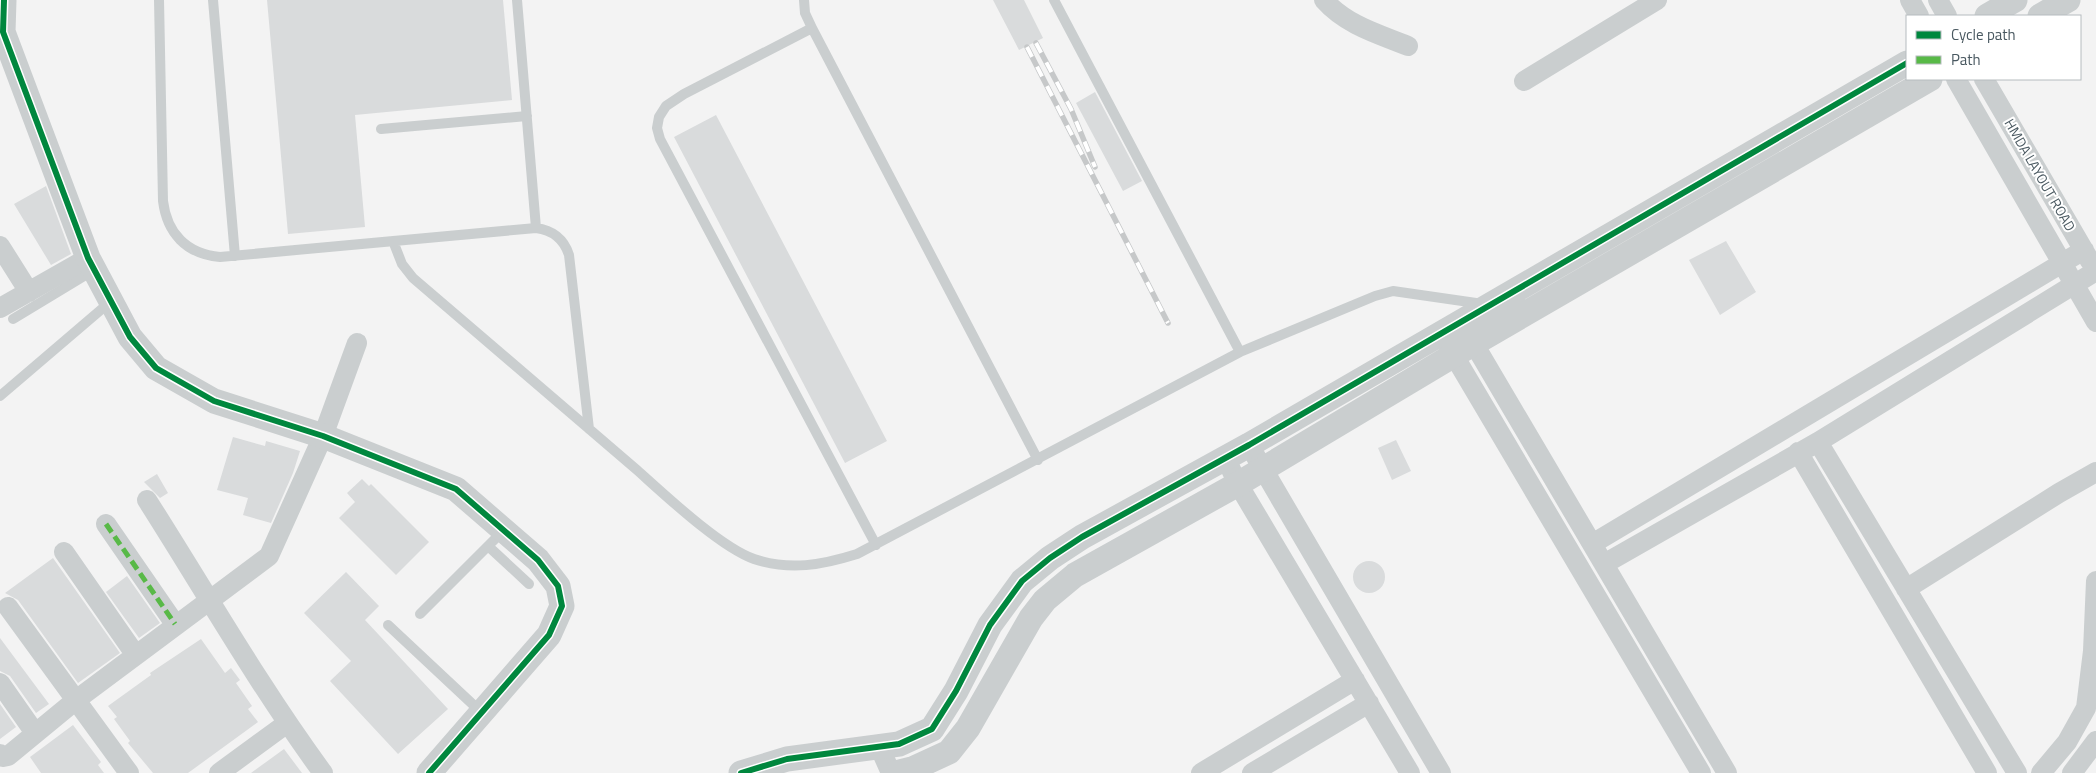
<svg xmlns="http://www.w3.org/2000/svg" width="2096" height="773" font-family="'Titillium Web',sans-serif">
	<rect width="100%" height="100%" fill="#f3f3f3"/>
	<!-- building -->
	<path fill="#d9dbdc" d="M267,0h236l9,100 -157,15 10,112 -77,7z
		M993,0h31l19,38 -24,12z
		M1095,92l47,89 -19,10 -47,-88z
		M716,115l171,326 -42,22 -171,-326z
		M46,186l25,68 -20,11 -37,-61z
		M1726,241l30,51 -36,23 -31,-55z
		M233,437l32,9 1,-5 34,10 -7,22 -22,50 -28,-8 5,-17 -31,-8z
		M1396,440l15,31 -19,9 -14,-32z
		M157,474l11,19 -8,5 -16,-16z
		M362,479l7,7 2,-2 58,58 -33,33 -57,-57 16,-16 -8,-9z
		M53,558l67,95 -42,30 -60,-83 -13,-7z
		M1353 577a16 16 0 1 1 32 0a16 16 0 1 1-32 0Z
		M346,572l33,34 -14,14 83,89 -50,45 -68,-73 21,-20 -47,-48z
		M127,576l33,47 -21,15 -33,-46z
		M0,638l49,66 -13,9 -26,-37 -10,-5z
		M201,639l24,34 6,-5 9,12 -4,3 16,23 -4,3 10,13 -70,51h-35l-25,-30 2,-2 -16,-22 3,-2 -9,-11 43,-31 -1,-2z
		M0,704l16,23 -16,12z
		M73,725l28,37 -3,3 6,8h-63l-11,-16z
		M284,749l18,24h-51z"/>
	<g fill="none" stroke-linecap="round" stroke-linejoin="round">
		<!-- service -->
		<path stroke="#cacecf" stroke-width="10" d="M159,0l4,201c4,32 23,53 57,56l316,-29c16,2 28,11 33,27l20,174
			M213,0l22,256
			M517,0l19,228
			M804,0l1,13 7,15 226,432
			M1054,0l186,352
			M812,28l-128,66 -18,12 -7,11 -2,11 3,11 216,406
			M381,129l146,-13
			M393,241l9,23 11,14c74,64 149,128 224,192 28,25 83,77 117,89 36,12 68,6 103,-5l383,-202 135,-56 18,-5 90,13
			M13,319l81,-49
			M0,396l110,-94
			M488,546l41,38
			M420,614l84,-84
			M388,625l94,88"/>
		<!-- minor -->
		<path stroke="#cacecf" stroke-width="20" d="M1324,0c22,25 54,34 84,46
			M1910,0l9,16
			M1938,0l9,16
			M1956,79l140,243
			M1984,79l106,182
			M1524,81l133,-81
			M0,246l29,46
			M0,308l88,-50
			M1467,332l260,441
			M1446,342l255,431
			M1818,442l199,331
			M1249,445l192,328
			M1798,452l189,321
			M1225,457l13,27 172,289
			M147,500c58,91 112,186 176,273
			M106,524l69,100
			M1592,544l492,-294
			M64,552l71,102
			M1604,564l214,-122 278,-171
			M1906,589l153,-96 37,-21
			M8,607l121,166
			M0,683l35,50
			M879,746l12,27
			M0,754l3,3 5,-1 68,-56 193,-144 54,-120 34,-93
			M219,773l67,-49
			M1201,773l154,-93
			M1252,773l117,-70
			M2041,773l26,-31 19,-34 7,-57 3,-70
			M2072,773l24,-32"/>
		<!-- tertiary -->
		<path stroke="#cacecf" stroke-width="25" d="M4,0l-1,32 85,226 42,79 26,31 58,33 109,35 133,53 82,71 20,26 4,20 -13,29 -120,138
			M1987,16l28,-16
			M2040,16l28,-16
			M741,773l46,-14 112,-15 33,-15 24,-38 34,-66 32,-44 28,-23 32,-21 167,-92 658,-382
			M896,773l16,-4 37,-17 19,-24 63,-110 14,-18 30,-25 163,-91 216,-129 476,-276"/>
		<!-- rail casing -->
		<g stroke="#c6c8c9" stroke-width="5.5">
			<path id="rail" d="M1036,43l35,66 24,58
				M1027,47l141,276"/>
		</g>
		<!-- rail -->
		<use href="#rail" stroke="#fff" stroke-width="4" stroke-dasharray="11" stroke-linecap="butt"/>
		<!-- quiet -->
		<path stroke="#58b947" stroke-width="5" stroke-dasharray="10 5" stroke-linecap="butt" d="M106,524l69,100"/>
		<!-- cycleway casing -->
		<g stroke="#fff" stroke-width="9">
			<path id="cycleway" d="M4,0l-1,32 85,226 42,79 26,31 58,33 109,35 133,53 82,71 20,26 4,20 -13,29 -120,138
				M741,773l46,-14 112,-15 33,-15 24,-38 34,-66 32,-44 28,-23 32,-21 167,-92 658,-382"/>
		</g>
		<!-- cycleway -->
		<use href="#cycleway" stroke="#00873e" stroke-width="6"/>
	</g>
	<g text-anchor="middle" stroke-width="4" stroke-linejoin="round" paint-order="stroke">
		<!-- street labels -->
		<g font-size="14" fill="#495860" stroke="#fff">
			<text transform="translate(2040 175) rotate(60)" y="5">HMDA LAYOUT ROAD</text>
		</g>
	</g>
	<!-- legend -->
	<rect x="1906" y="15" width="175" height="65" fill="#ffffff" stroke="#b6bcbf"/>
	<rect x="1916" y="31" width="25" height="8" fill="#00873e" stroke="#b6bcbf"/>
	<text x="1951" y="40" font-size="15" fill="#495860">Cycle path</text>
	<rect x="1916" y="56" width="25" height="8" fill="#58b947" stroke="#b6bcbf"/>
	<text x="1951" y="65" font-size="15" fill="#495860">Path</text>
</svg>
